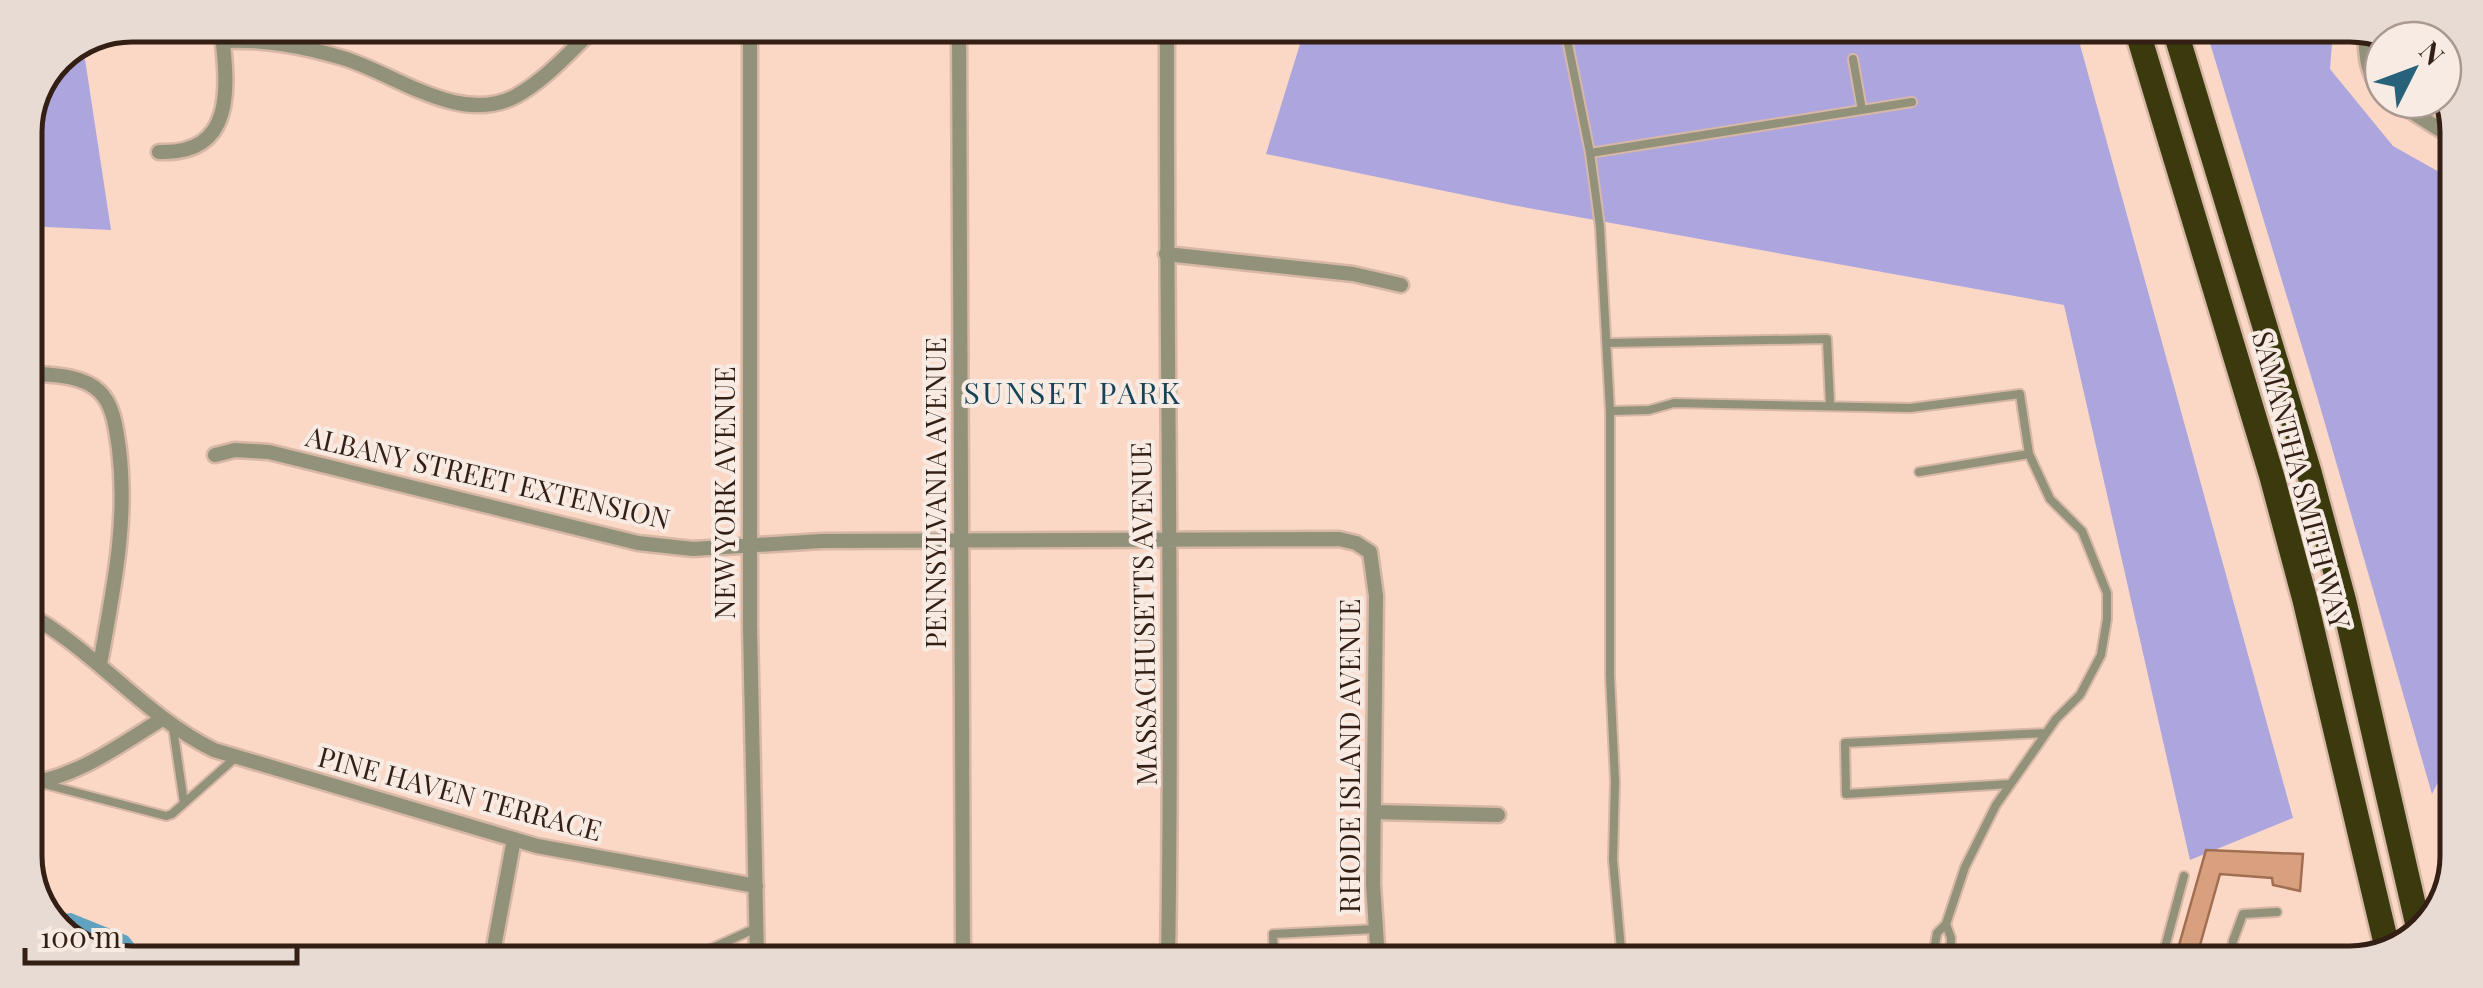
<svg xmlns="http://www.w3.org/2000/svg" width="2483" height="988" font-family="'Playfair Display',serif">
	<rect width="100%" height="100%" fill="#fbd8c6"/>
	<!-- forest -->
	<path fill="#ada6de" d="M1305,28l771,2 217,788 -103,42 -126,-555 -552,-100 -246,-51z
		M2206,30l127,1 -3,38 63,77 64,36 -4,571 -21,41 -115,-398z
		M83,46l28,184 -86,-4v-100l32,-70z"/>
	<!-- water -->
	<path fill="#61a2c1" d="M71,913l57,23 8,10 -4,5c-18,-1 -33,-15 -52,-6l-34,-28z"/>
	<!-- building -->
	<path fill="#d9a080" stroke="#a16e52" stroke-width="2.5" d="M2206,850l97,4 -3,37 -27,-6 -1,-7 -52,-4 -25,89h-21z"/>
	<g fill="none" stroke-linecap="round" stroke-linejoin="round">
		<!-- service casing -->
		<g stroke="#d7b7a6" stroke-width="12">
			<path id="service" d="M1565,29l25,124
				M1853,59l9,51
				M1607,343l220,-4 3,65
				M1610,411l-10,-184 -10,-74 322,-51
				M1919,472l110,-18
				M173,728l11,75
				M44,784l122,32 6,-2 63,-56
				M2010,784l-164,10 -1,-51 201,-10
				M1946,924l5,14 -1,24
				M677,959l29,-8 50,-23
				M1274,960l-1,-26 103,-5
				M1622,961l-9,-101 2,-79 -5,-105v-265l39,-1 25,-7 236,5 110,-14 9,60 21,45 32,32 25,62v26l-6,36 -21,40 -24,24 -60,86 -31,62 -19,57 -9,9 -5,29
				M2161,962l23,-86
				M2230,963l3,-22 10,-27 34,-2"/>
		</g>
		<!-- minor casing -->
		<g stroke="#d7b7a6" stroke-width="19">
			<path id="minor" d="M750,27v600l7,332
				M959,27l4,932
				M1167,28c-1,310 6,621 1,932
				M2365,31c1,25 1,42 18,61
				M222,41c43,-2 80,5 121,17 53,16 117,68 173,38 31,-17 56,-47 81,-70
				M2393,100l65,41
				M159,152c80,3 68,-71 62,-127
				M1166,254l187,20 48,11
				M25,373c24,2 56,1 74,18 15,14 17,38 20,58 9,74 -6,142 -19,215
				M215,455l20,-5 34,2 369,91 55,6 129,-8 517,-2 17,4 14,9 6,44 -3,288 5,76
				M25,612c70,38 118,103 189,138l323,96 219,40
				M25,784c51,-6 95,-39 137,-65
				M1374,812l124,3
				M492,958l22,-119"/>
		</g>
		<!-- motorway casing -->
		<g stroke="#d7b7a6" stroke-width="30">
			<path id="motorway" d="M2137,30l135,447 33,123 83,351
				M2175,30l134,442 35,130 76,332"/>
		</g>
		<!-- service -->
		<use href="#service" stroke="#919279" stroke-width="8"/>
		<!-- minor -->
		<use href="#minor" stroke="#919279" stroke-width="14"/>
		<!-- motorway -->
		<use href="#motorway" stroke="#3a3a0c" stroke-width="25"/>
	</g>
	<g text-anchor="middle" stroke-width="8" stroke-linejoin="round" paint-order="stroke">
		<!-- street labels -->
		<g font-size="28" fill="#331f13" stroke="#f7ebe4">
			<text transform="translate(488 478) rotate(13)" y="10">ALBANY STREET EXTENSION</text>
			<text transform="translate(2301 480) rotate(75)" y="10">SAMANTHA SMITH WAY</text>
			<text transform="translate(725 493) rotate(-90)" y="10">NEW YORK AVENUE</text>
			<text transform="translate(936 493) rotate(-90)" y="10">PENNSYLVANIA AVENUE</text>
			<text transform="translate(1144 614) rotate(-91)" y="10">MASSACHUSETTS AVENUE</text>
			<text transform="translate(1350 756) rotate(-90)" y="10">RHODE ISLAND AVENUE</text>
			<text transform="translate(460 794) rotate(15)" y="10">PINE HAVEN TERRACE</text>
		</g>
		<!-- neighbourhood labels -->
		<g font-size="30" letter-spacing="2.5" fill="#154458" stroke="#f7ebe4">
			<text x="1073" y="404">SUNSET PARK</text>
		</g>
	</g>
	<!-- crop -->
	<path d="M0 0H2483V988H0ZM132 42H2350A90 90 0 0 1 2440 132V856A90 90 0 0 1 2350 946H132A90 90 0 0 1 42 856V132A90 90 0 0 1 132 42Z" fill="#e7dbd3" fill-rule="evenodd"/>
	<path fill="none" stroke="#331f13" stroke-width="5" d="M132 42H2350A90 90 0 0 1 2440 132V856A90 90 0 0 1 2350 946H132A90 90 0 0 1 42 856V132A90 90 0 0 1 132 42Z"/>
	<!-- north arrow -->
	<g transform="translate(2413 70) rotate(48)"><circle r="48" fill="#f7ebe4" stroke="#a99990" stroke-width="2.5"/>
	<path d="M0-8L18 38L0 25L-18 38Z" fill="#27617a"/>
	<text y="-15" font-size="28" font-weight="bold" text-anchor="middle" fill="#331f13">N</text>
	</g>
	<!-- scale -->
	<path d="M25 948v15h272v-15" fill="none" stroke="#331f13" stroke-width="5"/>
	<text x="40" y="948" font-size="30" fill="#331f13" stroke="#f7ebe4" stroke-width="8" paint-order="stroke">100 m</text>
</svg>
